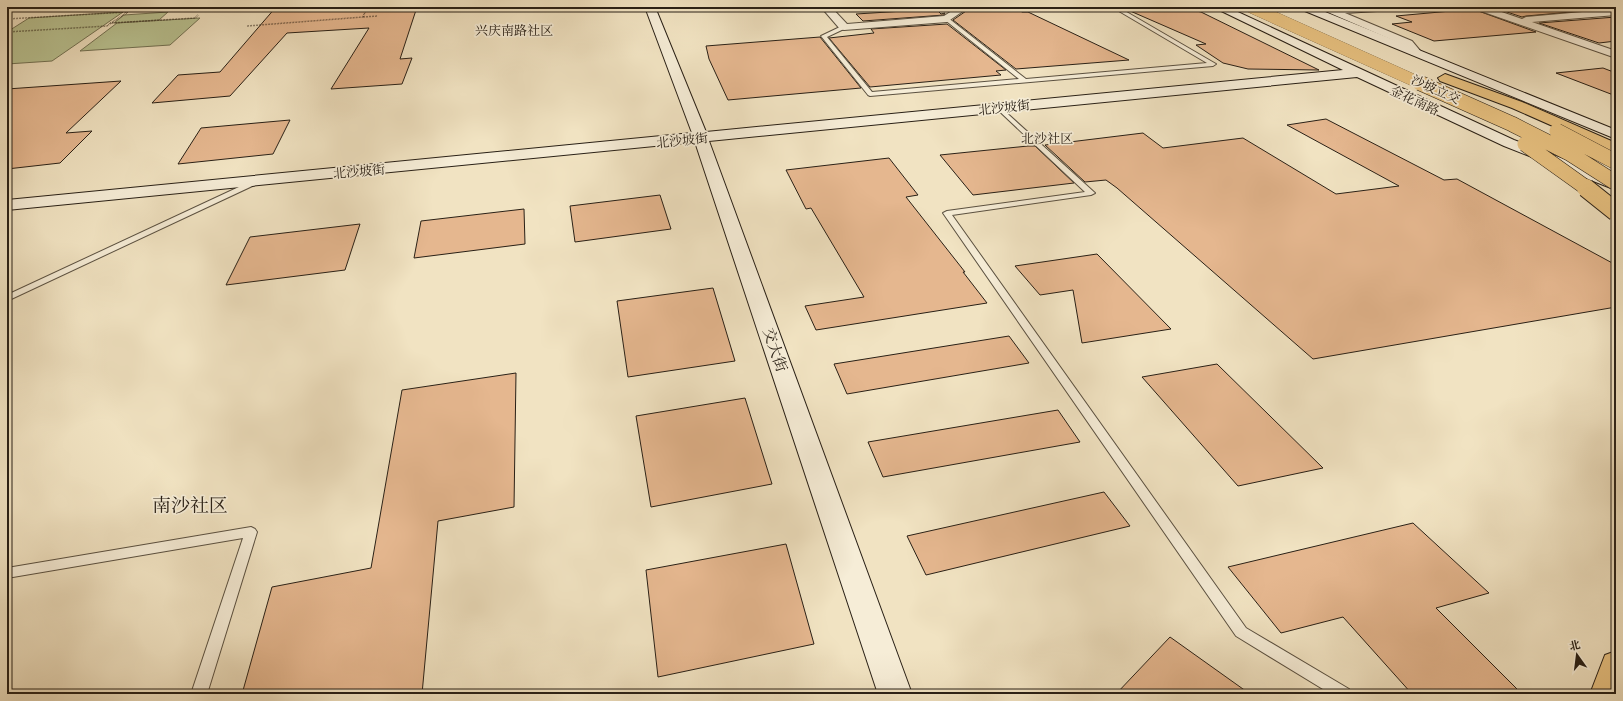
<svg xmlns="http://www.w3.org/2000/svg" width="1623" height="701" font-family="'IM FELL Great Primer','Noto Serif SC',serif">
	<rect width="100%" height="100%" fill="#f1e3c2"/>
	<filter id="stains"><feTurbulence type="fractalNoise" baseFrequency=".005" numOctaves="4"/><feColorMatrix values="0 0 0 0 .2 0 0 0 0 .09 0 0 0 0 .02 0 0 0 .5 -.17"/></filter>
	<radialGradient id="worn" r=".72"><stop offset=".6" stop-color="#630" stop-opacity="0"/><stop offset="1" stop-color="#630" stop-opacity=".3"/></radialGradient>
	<!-- green -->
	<path fill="#bac493" stroke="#727254" d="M123,12l-71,49 -45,3v-32l22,-14z
		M168,12l-9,8 -45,3 10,-8z
		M200,18l-30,27 -90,6 37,-28z"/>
	<!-- building -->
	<path fill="#e5b78f" stroke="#292016" d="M276,7h68v3l73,-3 -17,52 12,-1 -10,26 -71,5 38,-61 -82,5 -57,63 -78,7 26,-28 42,-3z
		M980,7h35l7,5h6l101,48 -113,9 -63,-49 16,-11z
		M1121,7h57l23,5 118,58 -71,-1 -25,-6 -27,-18 10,-1z
		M1492,7h124v1l-90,8 -4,1z
		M936,9l5,5 4,-1 -1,2 -81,6 -7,-7z
		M1473,9l63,23 -102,9 -42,-17 20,-2 -16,-6z
		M1616,17v24l-17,2 -60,-20z
		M947,24l59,46 -10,1 5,4 -131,12 -41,-49 45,-5 -3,-4z
		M820,37l41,51 -133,12 -19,-41 -3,-13z
		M1603,68l13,5v23l-60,-23z
		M121,81l-55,52 26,-2 -32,32 -53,6v-80z
		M1326,119l118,61 13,-1 159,86v42l-303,52 -196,-171 -11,-8 -21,2 -40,-37 98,-12 20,15 80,-10 93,56 63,-8 -112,-61z
		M290,120l-17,34 -95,10 23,-36z
		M1028,146h7l39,37 -101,12 -33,-40z
		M889,158l29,37 -12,2 59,75h-2l24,31 -171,27 -11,-24 59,-9 -53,-89 -5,1 -20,-39z
		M660,195l11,34 -96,13 -5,-36z
		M524,209l1,35 -111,14 7,-37z
		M360,224l-15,46 -119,15 24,-48z
		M1097,254l74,75 -89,14 -9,-53 -33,5 -25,-29z
		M713,288l22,73 -107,16 -11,-76z
		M1009,336l20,27 -182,31 -13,-30z
		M1217,364l106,104 -85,18 -96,-109z
		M516,373l-2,134 -76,14 -16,173h-180l30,-107 99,-19 31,-178z
		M745,398l27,86 -121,23 -15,-91z
		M1058,410l22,32 -197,35 -15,-35z
		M1104,492l26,34 -204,49 -19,-39z
		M1413,523l76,70 -53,15 86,86h-110l-69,-77 -62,16 -53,-66z
		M786,544l28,100 -156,33 -12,-107z
		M1170,637l80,57h-134z"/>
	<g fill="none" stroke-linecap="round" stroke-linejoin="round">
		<!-- lane casing -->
		<g stroke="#5b5141" stroke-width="2">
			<path id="lane" d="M1112,7h6l98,57 -3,2 -343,30 -2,-1 -47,-59 21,-10h4v2l-19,9 45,55 147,-13 -74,-59 2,-3 79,62 181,-16z
				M999,106l96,87 -4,2 -139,20 294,413 103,61 3,5h-21l-95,-58 -293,-423 4,-2 138,-19 -88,-83 -1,-1z
				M256,179h3l4,2 -256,120v-6z
				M251,527l4,2 2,3 -50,162h-16l52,-156 -236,40v-10z"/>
		</g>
		<!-- street casing -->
		<g stroke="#5b5141" stroke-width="2">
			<path id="street" d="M821,7h10l16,17 97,-8 14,-9h11l-22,15 -103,8 -4,-1z
				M1316,7l18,2 64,-2 -5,3 -48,3 67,28 10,12 -2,2h-8l-8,-10z
				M1473,7h14l35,12 4,-2 90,-8v6l-84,7 84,29v7l-141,-49z"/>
		</g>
		<!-- secondary casing -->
		<g stroke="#292016" stroke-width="2">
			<path id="secondary" d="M645,7h10l51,125 637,-62 -130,-63h14l287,133 102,39v11l-112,-44 -147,-69 -648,64 203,553h-34l-183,-552 -688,68v-10l685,-67z
				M1299,7h14l303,123v9l-316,-130z"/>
		</g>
		<!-- highway casing -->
		<g stroke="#292016" stroke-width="2">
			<path id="highway" d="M1445,74l77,28 94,41v11l-104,-46 -72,-27 -2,-3z
				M1616,651v43h-26l15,-39z"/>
		</g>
		<!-- path -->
		<path stroke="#292016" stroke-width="1.5" stroke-dasharray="0.5 1" stroke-linecap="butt" d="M475,7v2l24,-2
			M258,9l34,-2
			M366,10l15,-1
			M363,17l15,-1
			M7,19l121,-7 -17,11 84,-5 3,-3
			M247,26l116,-9 4,-10
			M7,32l100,-6 4,-3"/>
		<!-- lane -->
		<use href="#lane" fill="#f6edd7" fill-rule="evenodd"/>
		<!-- street -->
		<use href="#street" fill="#f6edd7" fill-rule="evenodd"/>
		<!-- secondary -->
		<use href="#secondary" fill="#f6edd7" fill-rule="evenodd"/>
		<!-- highway -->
		<use href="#highway" fill="#e8c281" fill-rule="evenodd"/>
		<!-- highway-bridge-far2 casing -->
		<g stroke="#292016" stroke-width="12" stroke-linecap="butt">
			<path id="highway-bridge-far2" d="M1251,7l171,77"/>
		</g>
		<!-- highway-bridge-far1 casing -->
		<g stroke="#292016" stroke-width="16" stroke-linecap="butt">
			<path id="highway-bridge-far1" d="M1420,83l92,41 57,29 47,30
				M1557,131l59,31
				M1525,144l63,45"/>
		</g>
		<!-- highway-bridge casing -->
		<g stroke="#292016" stroke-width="20" stroke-linecap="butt">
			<path id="highway-bridge" d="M1586,188l30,24"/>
		</g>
		<!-- highway-bridge-far2 -->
		<use href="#highway-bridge-far2" stroke="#e8c281" stroke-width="12"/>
		<!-- highway-bridge-far1 -->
		<use href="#highway-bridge-far1" stroke="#e8c281" stroke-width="15"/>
		<!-- highway-bridge -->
		<use href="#highway-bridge" stroke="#e8c281" stroke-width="18"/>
	</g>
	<g text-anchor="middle" stroke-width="3.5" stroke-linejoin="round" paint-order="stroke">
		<!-- far-neighbourhood labels -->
		<g font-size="13" fill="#292016" stroke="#f6edd7">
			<text x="514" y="35">兴庆南路社区</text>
			<text x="1047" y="143">北沙社区</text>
		</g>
		<!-- far-street labels -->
		<g font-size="13" fill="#292016" stroke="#f6edd7">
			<text transform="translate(1436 89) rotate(24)" y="5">沙坡立交</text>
			<text transform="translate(1415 100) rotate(25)" y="5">金花南路</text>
			<text transform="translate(1004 107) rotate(-6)" y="5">北沙坡街</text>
			<text transform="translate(682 140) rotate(-6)" y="5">北沙坡街</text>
			<text transform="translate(359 171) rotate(-5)" y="5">北沙坡街</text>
		</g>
		<!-- street labels -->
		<g font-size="15" fill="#292016" stroke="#f6edd7">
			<text transform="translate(775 350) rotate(71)" y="5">交大街</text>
		</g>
		<!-- near-neighbourhood labels -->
		<g font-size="19" fill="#292016" stroke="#f6edd7">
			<text x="190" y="512">南沙社区</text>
		</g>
	</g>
	<!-- margin -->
	<rect width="1623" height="701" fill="none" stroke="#f1e3c2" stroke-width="24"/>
	<rect x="8" y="8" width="1607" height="685" fill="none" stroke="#292016" stroke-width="2"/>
	<rect x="12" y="12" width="1599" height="677" fill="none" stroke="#292016"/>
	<!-- north arrow -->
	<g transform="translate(1577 655) rotate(346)" stroke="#f6edd7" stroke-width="3" paint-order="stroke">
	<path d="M0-3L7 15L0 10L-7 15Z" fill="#292016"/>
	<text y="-6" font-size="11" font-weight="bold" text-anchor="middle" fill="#292016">北</text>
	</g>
	<rect width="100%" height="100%" filter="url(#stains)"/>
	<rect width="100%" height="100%" fill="url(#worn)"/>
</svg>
